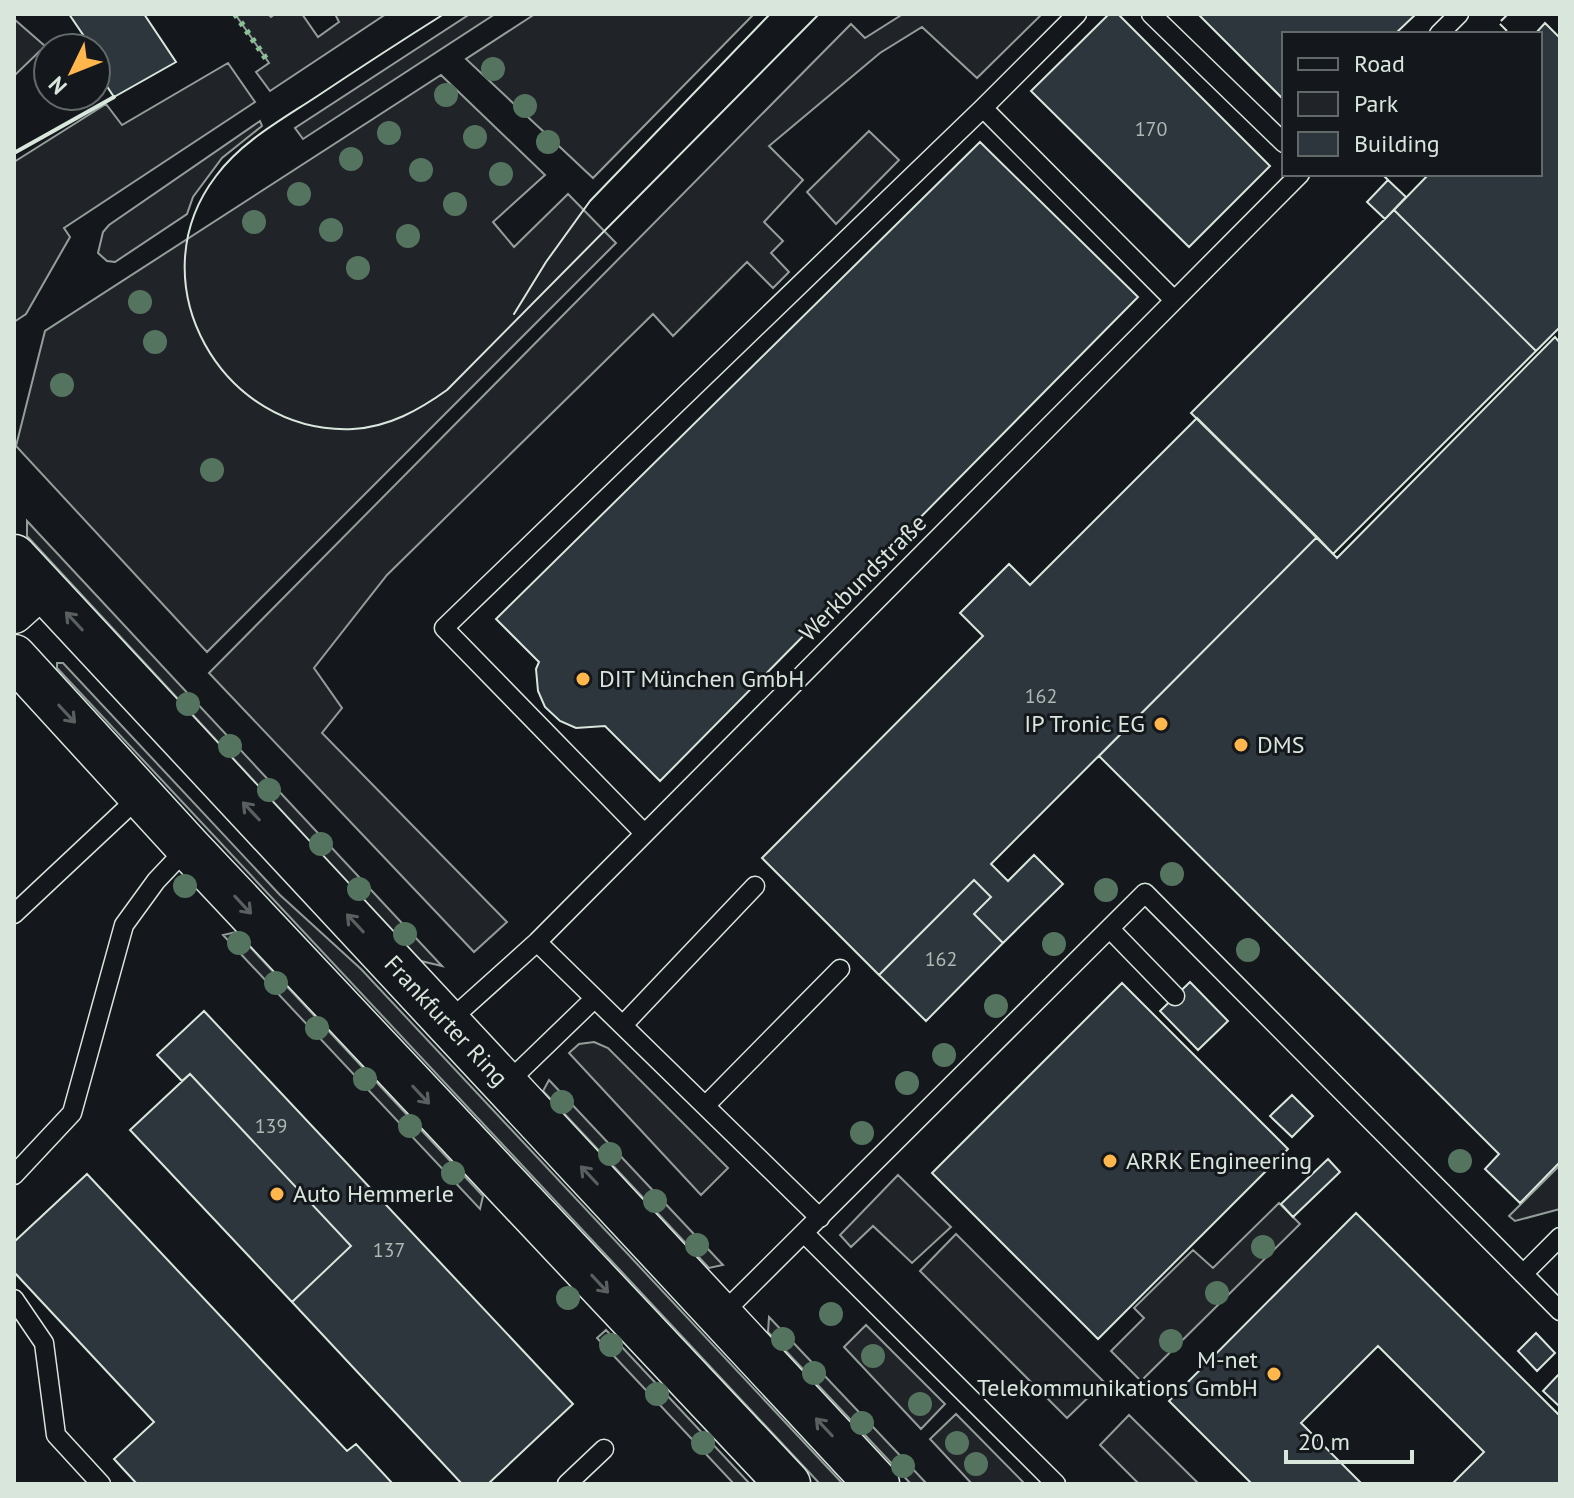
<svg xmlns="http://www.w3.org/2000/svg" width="1574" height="1498" font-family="'PT Sans',sans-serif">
	<rect width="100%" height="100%" fill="#14181c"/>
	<!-- green -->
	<path fill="#202428" stroke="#939e99" stroke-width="2" d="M235,14h33l3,3 4,-3h27l16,23 21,-15 -4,-8h51l-116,77 -14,-19 13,-9z
		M470,14h25l-192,125 -8,-11z
		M535,14h219l-161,164 -127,-119z
		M903,14h139l-65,64 -55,-51 -42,26 -111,93 34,34 -39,42 19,19 -12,12 18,19 -16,16 -26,-26 -74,74 -20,-22 -266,261 -73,93 28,40 -20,25 185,189 -33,30 -265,-279 642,-649 14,14z
		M14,19l31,27 -31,30z
		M228,63l27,39 -191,126 6,9 -44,77 -12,8v-160l92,-58 16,21z
		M441,75l104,100 -52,47 21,25 54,-53 48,49 -409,409 -191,-206 29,-115z
		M260,121l2,5 -40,32 -29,39 -6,17 -72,48 -8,-1 -9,-8 5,-21 6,-7z
		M869,131l30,29 -63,64 -29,-32z
		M27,521l415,445 -21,-5 -394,-425z
		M57,663h6l217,232 81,74 482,515h-23l-763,-816z
		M236,932l247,264 -3,13 -257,-274z
		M594,1042l14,6 120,120 -27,27 -132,-142 10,-9z
		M549,1080l174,185 -14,3 -166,-177z
		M1560,1165v44l-45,12 -6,-5z
		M898,1175l53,52 -39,36 -39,-37 -22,21 -11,-12z
		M1279,1203l21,21 -159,157 -30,-30 33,-33 -10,-10 59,-58 20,18z
		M956,1234l148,148 -37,36 -147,-147z
		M769,1317l158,167h-16l-143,-152z
		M866,1325l79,79 -24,25 -77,-82z
		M606,1330l144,154h-16l-137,-146z
		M956,1414l69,70h-53l-42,-45z
		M1129,1415l70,69h-60l-39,-39z"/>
	<!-- building -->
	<path fill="#2c363c" stroke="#d8e6dc" stroke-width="2" d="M69,14h75l32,48 -62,35 -14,-21 8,-6 -12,-17v-5h-4z
		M1109,14h9l152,152 -81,81 -158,-156z
		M1198,14h218l-21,20h-111v66z
		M1545,23l15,15v289l-24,24 -142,-141 35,-36h111v-140h-5z
		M980,142l158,155 -478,484 -55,-55 -29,2 -16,-7 -15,-14 -7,-16 -2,-22 3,-7 -43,-43z
		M1388,180l18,17 -21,22 -18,-17z
		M1394,210l142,141 -203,203 -142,-141z
		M1555,337l5,6v819l-40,41 -35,-34 14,-15 -400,-398 218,-219 20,21z
		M1197,418l120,119 -326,327 17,17 26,-26 29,29 -60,59 -29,-29 17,-17 -17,-17 -95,95 -117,-117 221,-222 -23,-23 49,-49 21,21z
		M974,880l17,17 -17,17 29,29 -77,78 -47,-46z
		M1190,982l38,39 -30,29 -38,-39z
		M1122,983l166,166 -190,190 -166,-166z
		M204,1011l369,393 -85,80h-26l-170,-182 59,-56 -161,-172 -8,7 -25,-26z
		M190,1074l161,172 -59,56 -162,-172z
		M1292,1095l21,21 -21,21 -22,-21z
		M1328,1159l12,13 -47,45 -12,-13z
		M87,1174l260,277 9,-7 37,40h-256l-23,-25 40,-37 -140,-150v-30z
		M1356,1213l204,203v68h-108l32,-32 -106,-106 -77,77 61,61h-110l-83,-83z
		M1536,1333l19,20 -18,18 -19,-20z
		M1560,1373v34l-17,-16z"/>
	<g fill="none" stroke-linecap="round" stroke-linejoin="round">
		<!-- lane casing -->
		<g stroke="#d8e6dc" stroke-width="21">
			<path id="lane" d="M1151,14l133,129
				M1439,34l20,-20
				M983,108l190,191
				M644,833l-200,-205 539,-520 94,-94
				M14,914l128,-120
				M1110,929l65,67
				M537,942l283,276
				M448,1022l89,-80 763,-768
				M623,1025l132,-139
				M505,1085l89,-86
				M706,1105l134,-136
				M14,1175l58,-62 52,-188 32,-44 32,-34
				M804,1233l252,251
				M1523,1274l37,-37
				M14,1299l30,44 12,92 45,49
				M720,1316l425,-423 415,418
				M567,1484l37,-35"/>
		</g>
		<!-- street casing -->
		<g stroke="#d8e6dc" stroke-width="41">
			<path id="street" d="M14,614l29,-26"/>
		</g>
		<!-- primary casing -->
		<g stroke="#d8e6dc" stroke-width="47">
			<g id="primary">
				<path id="s1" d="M14,557l863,927"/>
				<path d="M14,657l174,190 600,637"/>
			</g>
		</g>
		<!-- lane -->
		<use href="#lane" stroke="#14181c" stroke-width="18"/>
		<!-- street -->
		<use href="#street" stroke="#14181c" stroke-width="38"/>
		<!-- primary -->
		<use href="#primary" stroke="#14181c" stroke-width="44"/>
		<!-- tram -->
		<path stroke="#d8e6dc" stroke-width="2" d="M444,14c-43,27 -86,55 -128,83 -35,23 -75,45 -100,79 -81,106 6,259 137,253 36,-2 66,-19 94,-39l372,-376
			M514,314l32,-52 44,-61 180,-187"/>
		<!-- hedge -->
		<path stroke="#8ac095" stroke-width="6" stroke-dasharray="4 6" stroke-linecap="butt" d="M235,14l34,49"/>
		<!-- fence -->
		<path stroke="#d8e6dc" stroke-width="2" stroke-dasharray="10 4" stroke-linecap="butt" d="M1508,14l-9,9 11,11
			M1382,174l6,6"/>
		<!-- wall -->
		<path stroke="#d8e6dc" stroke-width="4" d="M14,153l100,-56"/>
	</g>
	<!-- trees -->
	<g fill="#55745f">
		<circle cx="493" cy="69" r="12"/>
		<circle cx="446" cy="95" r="12"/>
		<circle cx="525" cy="106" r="12"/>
		<circle cx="389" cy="133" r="12"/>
		<circle cx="475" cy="137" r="12"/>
		<circle cx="548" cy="142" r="12"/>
		<circle cx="351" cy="159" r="12"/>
		<circle cx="421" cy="170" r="12"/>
		<circle cx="501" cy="174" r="12"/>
		<circle cx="299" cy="194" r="12"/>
		<circle cx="455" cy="204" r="12"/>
		<circle cx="254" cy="222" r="12"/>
		<circle cx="331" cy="230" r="12"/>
		<circle cx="408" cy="236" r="12"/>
		<circle cx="358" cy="268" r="12"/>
		<circle cx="140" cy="302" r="12"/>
		<circle cx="155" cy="342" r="12"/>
		<circle cx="62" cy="385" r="12"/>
		<circle cx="212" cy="470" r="12"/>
		<circle cx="188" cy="704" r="12"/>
		<circle cx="230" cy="746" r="12"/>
		<circle cx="269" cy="790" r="12"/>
		<circle cx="321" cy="844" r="12"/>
		<circle cx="1172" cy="874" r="12"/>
		<circle cx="185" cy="886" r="12"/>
		<circle cx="359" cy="889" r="12"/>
		<circle cx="1106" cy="890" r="12"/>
		<circle cx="405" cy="934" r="12"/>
		<circle cx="239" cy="943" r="12"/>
		<circle cx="1054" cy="944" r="12"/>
		<circle cx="1248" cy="950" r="12"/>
		<circle cx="276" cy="983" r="12"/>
		<circle cx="996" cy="1006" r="12"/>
		<circle cx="317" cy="1028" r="12"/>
		<circle cx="944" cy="1055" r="12"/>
		<circle cx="365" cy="1079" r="12"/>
		<circle cx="907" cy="1083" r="12"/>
		<circle cx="562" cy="1102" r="12"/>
		<circle cx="410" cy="1126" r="12"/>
		<circle cx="862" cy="1133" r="12"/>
		<circle cx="610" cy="1154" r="12"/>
		<circle cx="1460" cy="1161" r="12"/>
		<circle cx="453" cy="1173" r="12"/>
		<circle cx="655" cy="1201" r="12"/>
		<circle cx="697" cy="1245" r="12"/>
		<circle cx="1263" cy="1247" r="12"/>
		<circle cx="1217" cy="1293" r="12"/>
		<circle cx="568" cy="1298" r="12"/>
		<circle cx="831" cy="1314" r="12"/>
		<circle cx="783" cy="1339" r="12"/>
		<circle cx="1171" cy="1341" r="12"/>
		<circle cx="611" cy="1345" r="12"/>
		<circle cx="873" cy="1356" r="12"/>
		<circle cx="814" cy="1373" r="12"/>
		<circle cx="657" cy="1394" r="12"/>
		<circle cx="920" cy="1404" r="12"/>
		<circle cx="862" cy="1423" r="12"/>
		<circle cx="703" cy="1443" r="12"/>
		<circle cx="957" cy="1443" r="12"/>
		<circle cx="976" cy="1464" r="12"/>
		<circle cx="903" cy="1466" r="12"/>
	</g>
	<!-- one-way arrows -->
	<defs><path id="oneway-shaft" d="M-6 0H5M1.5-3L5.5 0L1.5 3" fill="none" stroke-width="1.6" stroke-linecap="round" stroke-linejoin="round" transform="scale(2)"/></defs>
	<g stroke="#59605f">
		<use href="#oneway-shaft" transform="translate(74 621) rotate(-133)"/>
		<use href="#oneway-shaft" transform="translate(67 714) rotate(47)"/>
		<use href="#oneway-shaft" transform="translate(251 811) rotate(-133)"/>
		<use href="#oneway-shaft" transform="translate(243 905) rotate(47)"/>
		<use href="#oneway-shaft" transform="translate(355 923) rotate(-133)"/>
		<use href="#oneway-shaft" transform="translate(421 1095) rotate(47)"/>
		<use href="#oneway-shaft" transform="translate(589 1175) rotate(-133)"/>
		<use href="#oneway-shaft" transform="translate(600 1284) rotate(47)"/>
		<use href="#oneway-shaft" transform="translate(824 1427) rotate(-133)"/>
	</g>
	<!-- markers -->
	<g fill="#ffb74d" stroke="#14181c" stroke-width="3">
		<circle cx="583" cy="679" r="8"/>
		<circle cx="1161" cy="724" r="8"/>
		<circle cx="1241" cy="745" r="8"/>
		<circle cx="1110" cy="1161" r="8"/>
		<circle cx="277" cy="1194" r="8"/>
		<circle cx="1274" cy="1374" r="8"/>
	</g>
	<g text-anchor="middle" stroke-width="6" stroke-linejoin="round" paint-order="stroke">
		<!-- number labels -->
		<g font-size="20" fill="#adbab4">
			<text x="1151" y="136">170</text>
			<text x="1041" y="703">162</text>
			<text x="941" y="966">162</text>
			<text x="271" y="1133">139</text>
			<text x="389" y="1257">137</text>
		</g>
		<!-- street labels -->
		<g font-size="24" fill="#d8e6dc" stroke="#14181c">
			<text transform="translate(863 578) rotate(-45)" y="8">Werkbundstraße</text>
			<text dy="8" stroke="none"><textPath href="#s1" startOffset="634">Frankfurter Ring</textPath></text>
		</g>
		<!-- poi labels -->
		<g font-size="24" fill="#d8e6dc" stroke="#14181c" text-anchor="start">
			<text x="599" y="687">DIT München GmbH</text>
			<text x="1145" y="732" text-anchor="end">IP Tronic EG</text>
			<text x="1257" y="753">DMS</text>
			<text x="1126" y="1169">ARRK Engineering</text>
			<text x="293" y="1202">Auto Hemmerle</text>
			<text x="1258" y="1368" text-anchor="end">M-net<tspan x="1258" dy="28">Telekommunikations GmbH</tspan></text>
		</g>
	</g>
	<!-- border -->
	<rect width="1574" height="1498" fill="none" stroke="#d8e6dc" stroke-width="32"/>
	<!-- legend -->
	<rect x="1282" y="32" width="260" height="144" fill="#14181c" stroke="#626a69" stroke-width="2"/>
	<rect x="1298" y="58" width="40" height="12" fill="#14181c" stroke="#626a69" stroke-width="2"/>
	<text x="1354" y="72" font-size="24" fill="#d8e6dc">Road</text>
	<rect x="1298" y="92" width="40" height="24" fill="#202428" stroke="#626a69" stroke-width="2"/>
	<text x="1354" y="112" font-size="24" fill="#d8e6dc">Park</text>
	<rect x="1298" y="132" width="40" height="24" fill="#2c363c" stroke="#626a69" stroke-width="2"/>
	<text x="1354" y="152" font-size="24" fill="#d8e6dc">Building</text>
	<!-- north arrow -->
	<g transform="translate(72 72) rotate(227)"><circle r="38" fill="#14181c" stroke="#626a69" stroke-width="2"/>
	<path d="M0-6L14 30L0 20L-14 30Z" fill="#ffb74d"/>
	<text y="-12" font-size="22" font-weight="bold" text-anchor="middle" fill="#d8e6dc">N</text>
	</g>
	<!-- scale -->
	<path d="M1286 1450v12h126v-12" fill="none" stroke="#d8e6dc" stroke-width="4"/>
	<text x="1298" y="1450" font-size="24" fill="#d8e6dc" stroke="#14181c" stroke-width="6" paint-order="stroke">20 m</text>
</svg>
